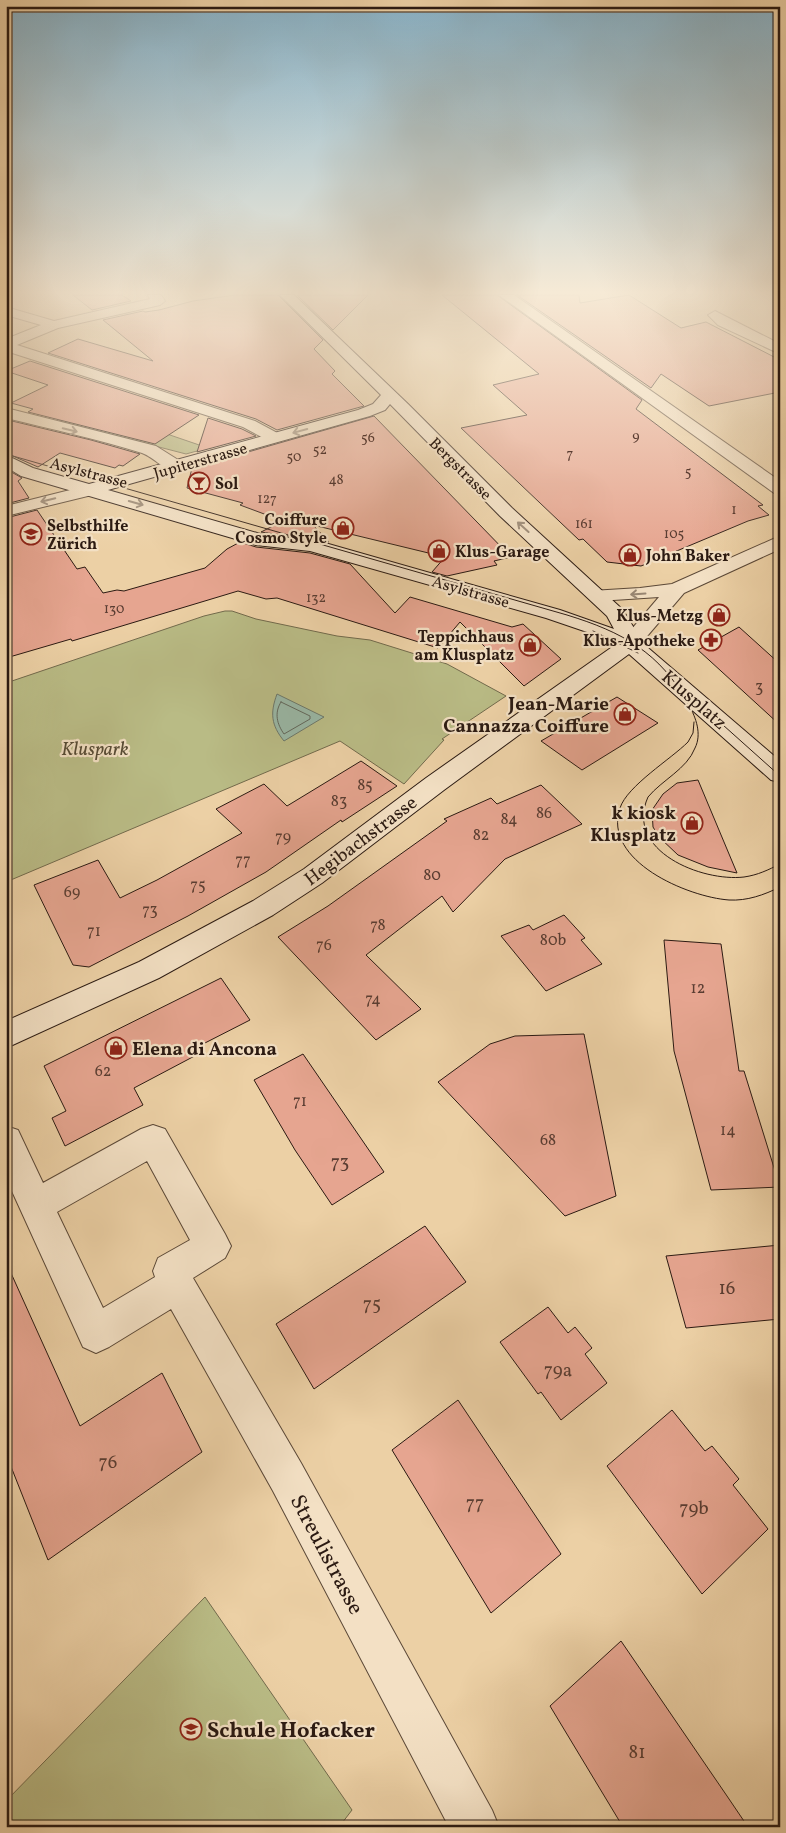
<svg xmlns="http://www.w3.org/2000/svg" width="786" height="1833" font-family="Vollkorn,serif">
	<rect width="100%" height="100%" fill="#ecd0a5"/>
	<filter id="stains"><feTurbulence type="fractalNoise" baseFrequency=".004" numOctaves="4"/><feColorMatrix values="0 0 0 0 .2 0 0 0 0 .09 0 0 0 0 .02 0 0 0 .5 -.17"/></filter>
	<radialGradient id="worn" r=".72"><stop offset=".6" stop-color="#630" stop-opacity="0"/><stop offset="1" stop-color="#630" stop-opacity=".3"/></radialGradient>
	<!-- green -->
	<path fill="#b9bb85" stroke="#726a4c" d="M85,406l123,42 -22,6 -127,-33z
		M225,611h7l24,8 81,17 33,4 77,24 59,32 -64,43 2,1 -40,44 -64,-43 -334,141v-199l198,-67z
		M205,1597l147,213 -13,17h-333v-26z"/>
	<!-- water -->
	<path fill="#99b7a5" stroke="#6d786a" d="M277,694l47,23 -40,24c-13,-16 -14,-28 -7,-47z"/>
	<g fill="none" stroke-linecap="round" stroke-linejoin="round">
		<!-- shore -->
		<path stroke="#62685c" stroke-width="1" d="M281,702l29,14v3l-26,15c-7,-10 -10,-21 -3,-32z"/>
	</g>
	<!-- building -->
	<path fill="#e6a590" stroke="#2b1a12" d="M73,295h49l9,6 -39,9z
		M235,295h43l45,45 -9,9 21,22 -3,3 32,32 -87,24 -21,-11 -208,-66 30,-14 75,22 -50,-41 40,-9 2,1 14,-2 34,-9z
		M297,295h71l-35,35z
		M442,295h55l145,105 -6,9 127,96 -5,1 11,9 -21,6 -107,45 -34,-4 -24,-23 -4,1 -118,-112 66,-13 -34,-30 46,-11z
		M517,295h62l1,8 49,-8 52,33 25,-6 74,38v32l-71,14 -48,-32 -10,14z
		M30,361l169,54 -44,29 -127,-32 5,-3 -22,-6 37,-18 -42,-14z
		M374,416l137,141 -17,4 3,4 -50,11 -15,-4 13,-15 -132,-32 16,17 -68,-10 22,-11 -43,-16 3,-2 -56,-15 5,-20z
		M208,418l34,11 14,7 -59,16z
		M12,421l79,19 49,14 -17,12 -4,-1 -4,3 -55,-15 -22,14 -32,-14v-28z
		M6,469l16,9 -4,3 11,17 -23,6z
		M37,510l40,59 8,-2 18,26 14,-3 7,1 81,-23 22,-19 13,-7 16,5 54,6 40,11 45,49 15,-16 102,30 11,-3 38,35 -37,27 -64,-64 -22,26 -161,-50 -11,1 -28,-8 -166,50 -1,-2 -65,19v-140z
		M739,627l41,37v61l-82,-75z
		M617,697l41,26 -76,47 -41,-29z
		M361,761l36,25 -55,36 -1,-2 -75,52 -78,44 -99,51 -16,-2 -39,-80 64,-25 22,38 37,-18 85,-47 -26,-24 48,-25 23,22z
		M698,780l39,93 -29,-6 -30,-12 -19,-18 -6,-10 -1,-17 11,-16 14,-11z
		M541,785l41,39 -77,35 -52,53 -11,-16 -76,59 55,54 -45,31 -98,-103 50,-31 119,-85 -3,-2 47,-21 6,6z
		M564,915l21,23 -4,2 21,24 -56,27 -45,-55 28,-11 4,5z
		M664,940l57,4 18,127h5l36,116 -69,3 -37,-139z
		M221,978l29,42 -49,25 3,6 -70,37 9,17 -78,41 -13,-28 14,-7 -22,-45z
		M584,1034l32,162 -51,20 -127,-134 52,-38 25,-8z
		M303,1054l81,118 -52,33 -37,-55 -41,-70z
		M425,1226l41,56 -152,107 -38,-65z
		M780,1245v74l-94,9 -20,-72z
		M6,1262l74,164 82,-53 40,79 -154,108 -42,-106z
		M548,1307l20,26 7,-6 17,21 -7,6 22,29 -46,37 -20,-28 -3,2 -38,-52z
		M458,1400l103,154 -70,59 -99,-163z
		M672,1410l33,41 7,-5 27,33 -6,6 35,44 -66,65 -95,-128z
		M621,1641l106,155 21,31h-125l-73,-121z"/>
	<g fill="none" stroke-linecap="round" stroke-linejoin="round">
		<!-- street casing -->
		<g stroke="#5b4837" stroke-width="2">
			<path id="street" d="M148,295h13l4,6 -5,4 -102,23 -41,17 238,76 26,14 2,3 -2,3h-12l-26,-14 -237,-76v-12l35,-14 -35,-10v-8l48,14 96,-22z
				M499,295h15l266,186v13l-6,-1z
				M715,311l65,33v10l-62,-29 -10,-10z
				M6,408l150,38 27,17 3,4 -3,4c-16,4 -27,-13 -41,-18 -44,-14 -91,-24 -136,-35z
				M90,485l6,1 3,4 -3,4 -90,22v-10z
				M780,536v13l-96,44 -47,55 -7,2 -7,-2 -4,-4 40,-47 -61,4 -7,-2 -3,-4 3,-4 49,-3 32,-4z
				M153,1125l12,4 60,105 6,12 -6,12 -32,20 108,185 191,347 7,17h-50l-176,-336 -102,-182 -62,38 -13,6 -13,-6 -77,-169v-52l12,4 25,53 98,-54zM147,1161l43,79 -32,18 -5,13 2,6 -52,31 -46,-96z"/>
		</g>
		<!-- secondary casing -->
		<g stroke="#2b1a12" stroke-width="2">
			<path id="secondary" d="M280,295h14l114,109 104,104 110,101 12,19 6,13 140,120v21l-9,-2 -142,-126 -185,136 -122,93 -49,32 -114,63 -153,70v-27l133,-59 114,-61 51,-32 122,-91 189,-133 -25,-12 -44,-15 -236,-67 -54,-6 -235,-69 -15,-9v-12l27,13 56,16 269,-74 15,-6 8,-9zM390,404l110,112 107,100 7,13 -54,-19 -242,-69 -54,-6 -156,-45 262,-74 15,-6z"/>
		</g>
		<!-- street -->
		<use href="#street" fill="#f3e0c4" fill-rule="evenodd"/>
		<!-- secondary -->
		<use href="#secondary" fill="#f3e0c4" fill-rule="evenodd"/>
		<!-- tram -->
		<path stroke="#2b1a12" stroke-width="1" d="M6,454l561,161c55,17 93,37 122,90 7,13 13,29 6,43 -8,21 -33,32 -47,49 -24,54 54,85 96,80 14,-2 24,-7 36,-13
			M593,631l45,22
			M685,691l95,85
			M694,722l-1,11 -5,9c-17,17 -61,44 -68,66 -18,53 68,89 109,92 18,1 35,-5 51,-13"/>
	</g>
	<!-- one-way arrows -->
	<defs><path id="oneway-shaft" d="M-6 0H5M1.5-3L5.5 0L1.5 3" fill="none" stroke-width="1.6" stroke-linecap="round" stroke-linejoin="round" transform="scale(1.25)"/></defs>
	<g stroke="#998774">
		<use href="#oneway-shaft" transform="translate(70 430) rotate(14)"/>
		<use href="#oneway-shaft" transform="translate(300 431) rotate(165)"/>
		<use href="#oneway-shaft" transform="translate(48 500) rotate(166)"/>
		<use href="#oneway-shaft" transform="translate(136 503) rotate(16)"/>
		<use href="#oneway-shaft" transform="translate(523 527) rotate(-138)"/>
		<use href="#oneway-shaft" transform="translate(638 594) rotate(176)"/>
	</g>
	<!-- sky -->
	<linearGradient id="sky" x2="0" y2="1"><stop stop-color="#88b5cd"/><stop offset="0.53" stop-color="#f6ead6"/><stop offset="1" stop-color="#f6ead6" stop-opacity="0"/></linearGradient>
	<rect width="786" height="552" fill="url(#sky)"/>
	<!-- icons -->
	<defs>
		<g id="bar-ring" transform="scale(1.125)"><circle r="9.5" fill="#f3e0c4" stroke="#8f2418" stroke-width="1.5"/><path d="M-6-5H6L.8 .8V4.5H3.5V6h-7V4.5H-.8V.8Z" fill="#8f2418"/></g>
		<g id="shop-ring" transform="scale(1.125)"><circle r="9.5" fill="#f3e0c4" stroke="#8f2418" stroke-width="1.5"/><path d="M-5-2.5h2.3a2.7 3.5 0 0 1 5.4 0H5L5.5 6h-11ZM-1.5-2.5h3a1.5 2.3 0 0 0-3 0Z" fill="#8f2418"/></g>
		<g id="school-ring" transform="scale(1.125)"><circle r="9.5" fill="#f3e0c4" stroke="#8f2418" stroke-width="1.5"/><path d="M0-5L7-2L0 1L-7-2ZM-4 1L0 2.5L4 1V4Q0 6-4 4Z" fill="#8f2418"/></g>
		<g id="pharmacy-ring" transform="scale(1.125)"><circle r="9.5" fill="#f3e0c4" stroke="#8f2418" stroke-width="1.5"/><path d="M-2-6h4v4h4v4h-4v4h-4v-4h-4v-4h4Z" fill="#8f2418"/></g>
	</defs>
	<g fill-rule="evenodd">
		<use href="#bar-ring" x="199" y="483"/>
		<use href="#shop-ring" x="343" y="528"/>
		<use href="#school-ring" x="31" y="534"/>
		<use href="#shop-ring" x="439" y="551"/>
		<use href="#shop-ring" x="630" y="555"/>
		<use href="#shop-ring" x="719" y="615"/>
		<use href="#pharmacy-ring" x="711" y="640"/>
		<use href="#shop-ring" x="530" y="645"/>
		<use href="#shop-ring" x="625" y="714"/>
		<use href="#shop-ring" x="692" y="823"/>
		<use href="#shop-ring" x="116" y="1048"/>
		<use href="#school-ring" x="191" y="1729"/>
	</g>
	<g text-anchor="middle" stroke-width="4.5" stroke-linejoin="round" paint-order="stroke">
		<!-- far-number labels -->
		<g font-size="14" fill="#5a3d32">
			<text x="636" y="440">9</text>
			<text x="368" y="442">56</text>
			<text x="320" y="454">52</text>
			<text x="570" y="458">7</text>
			<text x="294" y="461">50</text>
			<text x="688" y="476">5</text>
			<text x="336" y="484">48</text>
			<text x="267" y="503">127</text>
			<text x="734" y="514">1</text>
			<text x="584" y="528">161</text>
			<text x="674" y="538">105</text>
			<text x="316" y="602">132</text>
			<text x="114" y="613">130</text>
		</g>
		<!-- far-street labels -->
		<g font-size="16" fill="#2b1a12" stroke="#f3e0c4">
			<text transform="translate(200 460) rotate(-16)" y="6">Jupiterstrasse</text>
			<text transform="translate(461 468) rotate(45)" y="6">Bergstrasse</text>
			<text transform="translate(89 472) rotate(15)" y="6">Asylstrasse</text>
			<text transform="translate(471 591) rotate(16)" y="6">Asylstrasse</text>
		</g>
		<!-- far-poi labels -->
		<g font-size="16" font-weight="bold" fill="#2b1a12" stroke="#f3e0c4" text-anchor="start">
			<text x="215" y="489">Sol</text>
			<text x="327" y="525" text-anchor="end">Coiffure<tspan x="327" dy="18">Cosmo Style</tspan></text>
			<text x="47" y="531">Selbsthilfe<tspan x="47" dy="18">Zürich</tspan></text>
			<text x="455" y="557">Klus-Garage</text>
			<text x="646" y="561">John Baker</text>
			<text x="703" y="621" text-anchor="end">Klus-Metzg</text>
			<text x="514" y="642" text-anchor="end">Teppichhaus<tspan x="514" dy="18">am Klusplatz</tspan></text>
			<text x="695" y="646" text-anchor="end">Klus-Apotheke</text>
		</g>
		<!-- number labels -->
		<g font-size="16" fill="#5a3d32">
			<text x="759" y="692">3</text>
			<text x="365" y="790">85</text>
			<text x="339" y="806">83</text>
			<text x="544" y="818">86</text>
			<text x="509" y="824">84</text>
			<text x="481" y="840">82</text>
			<text x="283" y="842">79</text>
			<text x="243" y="865">77</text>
			<text x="432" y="880">80</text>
			<text x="198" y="890">75</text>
			<text x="72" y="897">69</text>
			<text x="150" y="915">73</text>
			<text x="378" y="930">78</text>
			<text x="94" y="936">71</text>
			<text x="553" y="945">80b</text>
			<text x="324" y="950">76</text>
			<text x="698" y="993">12</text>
			<text x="373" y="1004">74</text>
			<text x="103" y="1076">62</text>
			<text x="300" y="1106">71</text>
			<text x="728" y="1135">14</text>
			<text x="548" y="1145">68</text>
		</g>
		<!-- street labels -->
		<g font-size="19" fill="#2b1a12" stroke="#f3e0c4">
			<text transform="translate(695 699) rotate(41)" y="7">Klusplatz</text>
			<text transform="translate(360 840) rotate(-37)" y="7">Hegibachstrasse</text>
		</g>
		<!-- poi labels -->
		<g font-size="19" font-weight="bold" fill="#2b1a12" stroke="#f3e0c4" text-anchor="end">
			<text x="609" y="710">Jean-Marie<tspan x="609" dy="22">Cannazza Coiffure</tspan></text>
			<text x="676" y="819">k kiosk<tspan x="676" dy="22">Klusplatz</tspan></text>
			<text x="132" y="1055" text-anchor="start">Elena di Ancona</text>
		</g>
		<!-- park labels -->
		<g font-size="19" font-style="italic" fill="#564a34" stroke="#f3e0c4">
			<text x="95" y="755">Kluspark</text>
		</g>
		<!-- near-number labels -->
		<g font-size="19" fill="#5a3d32">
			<text x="340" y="1168">73</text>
			<text x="727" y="1294">16</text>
			<text x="372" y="1310">75</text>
			<text x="558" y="1376">79a</text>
			<text x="108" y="1468">76</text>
			<text x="475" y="1509">77</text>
			<text x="694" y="1514">79b</text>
			<text x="637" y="1758">81</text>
		</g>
		<!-- near-street labels -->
		<g font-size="22" fill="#2b1a12" stroke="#f3e0c4">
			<text transform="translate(328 1554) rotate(62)" y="8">Streulistrasse</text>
		</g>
		<!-- near-poi labels -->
		<g font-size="22" font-weight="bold" fill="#2b1a12" stroke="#f3e0c4" text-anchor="start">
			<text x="207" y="1737">Schule Hofacker</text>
		</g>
	</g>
	<!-- margin -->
	<rect width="786" height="1833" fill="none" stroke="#ecd0a5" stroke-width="25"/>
	<rect x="8" y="8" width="771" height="1818" fill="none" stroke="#2b1a12" stroke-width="2.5"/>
	<rect x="12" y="12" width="761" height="1808" fill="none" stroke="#2b1a12"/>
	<rect width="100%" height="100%" filter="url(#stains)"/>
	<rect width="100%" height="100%" fill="url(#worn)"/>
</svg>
